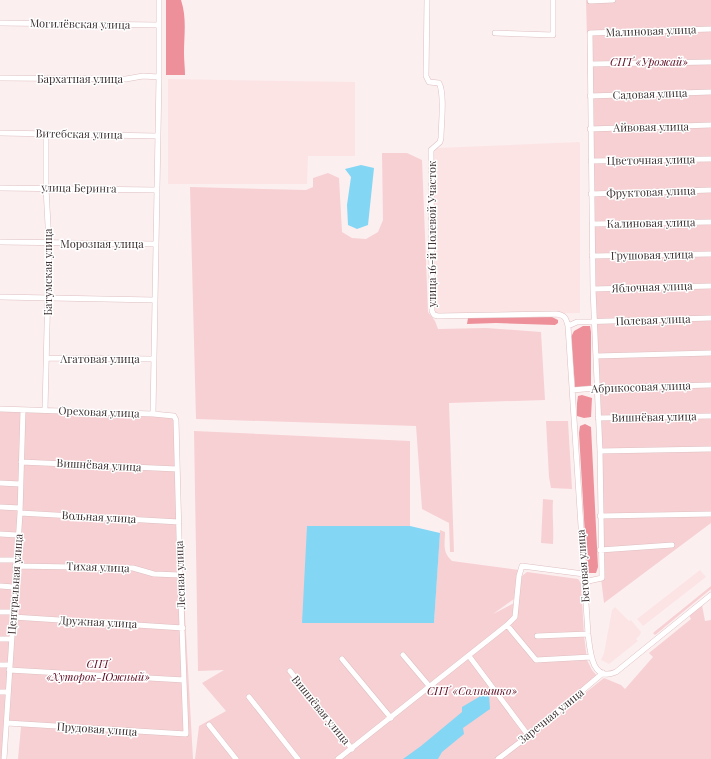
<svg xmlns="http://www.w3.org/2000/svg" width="711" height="759" font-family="'Playfair Display',serif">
	<rect width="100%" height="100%" fill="#fceff0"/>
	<!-- built -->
	<path fill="#fce4e5" d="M168,79l187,3v74h-47l-1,28h-139z
		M579,142l1,1v170l-143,1 -3,-2 -2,-158 5,-6z
		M700,570l6,7 -63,49 -6,-7z
		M615,607l14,14 2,-1 10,12 -1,3 -4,4 2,2 -29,23 -8,-4 3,-7 8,-43z"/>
	<!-- green -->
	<path fill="#f7d0d3" d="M586,0h125v523l-107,80 -3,-25z
		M382,153h25l15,7 6,152 7,9 3,8 48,-1 55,4 4,68 -96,3 5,149h-4l-1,-29 -27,-14 -6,-83 -220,-7 -6,-232 116,3 7,-3v-9l15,-5 11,5 3,54 10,6 14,1 12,-7 5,-12z
		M0,409l174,8 19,342h-175l3,-32 -14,-4 -3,36h-4z
		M546,421h22l4,68 -21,-1 -2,-11z
		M194,431l216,10v85l-103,1 127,96 6,-93 5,2c0,12 -3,20 7,29l67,9 -5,29 -21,15 25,-13 4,-25 5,-4 51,7 3,4 3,52 3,25 5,10 6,7 -101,82h-302l4,-33 27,-15 -24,-28 22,-13 -26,1z
		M543,499l10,1c-1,15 1,28 0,44l-12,-1z
		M711,586v3l-56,46 -2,-2z
		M702,605l3,16 6,-1v139h-209l102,-81 17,7 4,4 28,-32 -4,-4 42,-34 -2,-4z"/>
	<!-- forest -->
	<path fill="#ee909a" d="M166,0h15c6,18 3,35 3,53 0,8 1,15 1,22h-19z
		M552,317l6,3v3l-3,2 -59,-2 -29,1 1,-6z
		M583,326h7l1,6v55l-11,1 -5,-1 -4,-50 3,-6z
		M582,395l10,3 -1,19 -7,1 -7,-2v-13l1,-7z
		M585,424l6,3 7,140 -2,6h-7l-2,-3 -8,-137 1,-7z"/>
	<!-- water -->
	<path fill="#84d6f5" d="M361,165l13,3 -6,57 -11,4 -9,-4 -1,-20 4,-28 -6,-8z
		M307,526h103l30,7 -6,90h-132z
		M484,694h5l1,15 -27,19 1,6 -22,18 -4,7h-35l18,-13 41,-34v-5z"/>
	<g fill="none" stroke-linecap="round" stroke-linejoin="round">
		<!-- minor casing -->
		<g stroke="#debfc1" stroke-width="6">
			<path id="minor" d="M427,0l-1,76 3,6 10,1c6,10 2,43 2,55l-1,4 -9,8 1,161 2,4 4,1 118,-2c9,1 10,4 12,12l20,308c2,15 3,49 28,38l95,-77
				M590,1l23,-1
				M0,23l159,2
				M495,33l58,2v-35
				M591,64l120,-2
				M0,78l126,1 17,-3 16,1
				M590,96l121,-4
				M590,129l121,-4
				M0,133l157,3
				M591,161l120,-2
				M0,188l157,2
				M591,194l120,-4
				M592,224l119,-2
				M0,242l156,2
				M592,256l119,-2
				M593,289l118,-3
				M0,297l155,3
				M568,326l9,-4 134,-4
				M596,356l115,-3
				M46,358l107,1
				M572,390l25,-2 114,-3
				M0,409l153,5 21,2 2,4 4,155 6,159 -179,-11
				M45,410l4,-166 -3,-56v-55
				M153,414l6,-337v-77
				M598,418l113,-2
				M600,451l111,-2
				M21,462l156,7
				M0,483l20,1
				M0,507l20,1
				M20,513l159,9
				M600,516l111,-2
				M0,534l17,1
				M600,550l72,-5
				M0,560h16
				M15,566l118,2 21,6 26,1
				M584,582l18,-4 -2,-127 -7,-162 -3,-256 121,-4
				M0,586l14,1
				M0,612h13
				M13,617l170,11
				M507,625l29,35 55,-3
				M537,636l51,-2
				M0,639h11
				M403,655l27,32
				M469,656l59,79
				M342,659l49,59
				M0,665h10
				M9,670l175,10
				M290,671l62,78
				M0,692h8
				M249,697l49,62
				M209,725l27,34
				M4,759l16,-246 3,-103
				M338,759l169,-134 8,-8 4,-41 3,-10 62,8
				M498,759l34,-26 71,-60"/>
		</g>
		<!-- minor -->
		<use href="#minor" stroke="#fff" stroke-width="5"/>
	</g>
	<g text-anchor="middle" stroke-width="3" stroke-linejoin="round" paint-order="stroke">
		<!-- street labels -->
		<g font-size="11" fill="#3d3132" stroke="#fff">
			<text transform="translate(80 24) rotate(1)" y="4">Могилёвская улица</text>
			<text transform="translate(651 31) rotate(-2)" y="4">Малиновая улица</text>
			<text x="80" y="83">Бархатная улица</text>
			<text transform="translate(650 94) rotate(-2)" y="4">Садовая улица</text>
			<text transform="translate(651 127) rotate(-1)" y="4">Айвовая улица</text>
			<text transform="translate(79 134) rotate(1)" y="4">Витебская улица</text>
			<text transform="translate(651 160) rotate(-1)" y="4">Цветочная улица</text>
			<text transform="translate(79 188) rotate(1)" y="4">улица Беринга</text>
			<text transform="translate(651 192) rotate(-2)" y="4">Фруктовая улица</text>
			<text transform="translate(651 223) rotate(-1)" y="4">Калиновая улица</text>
			<text transform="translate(432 234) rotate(-90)" y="4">улица 16-й Полевой Участок</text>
			<text x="102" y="248">Морозная улица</text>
			<text transform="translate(652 255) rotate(-1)" y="4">Грушовая улица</text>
			<text transform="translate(48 272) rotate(-90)" y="4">Батумская улица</text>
			<text transform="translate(652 287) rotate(-2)" y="4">Яблочная улица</text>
			<text transform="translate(653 320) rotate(-2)" y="4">Полевая улица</text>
			<text x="100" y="363">Агатовая улица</text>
			<text transform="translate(641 387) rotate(-2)" y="4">Абрикосовая улица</text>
			<text transform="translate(99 412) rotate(2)" y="4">Ореховая улица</text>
			<text transform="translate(654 417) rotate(-1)" y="4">Вишнёвая улица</text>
			<text transform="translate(99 465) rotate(3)" y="4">Вишнёвая улица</text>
			<text transform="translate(99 517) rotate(3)" y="4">Вольная улица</text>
			<text transform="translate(583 566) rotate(-94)" y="4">Беговая улица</text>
			<text transform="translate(98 567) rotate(2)" y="4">Тихая улица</text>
			<text transform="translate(180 575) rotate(-92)" y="4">Лесная улица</text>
			<text transform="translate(15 584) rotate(-86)" y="4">Центральная улица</text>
			<text transform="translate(98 622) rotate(3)" y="4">Дружная улица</text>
			<text transform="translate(321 710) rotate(51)" y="4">Вишнёвая улица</text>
			<text transform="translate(551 716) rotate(-39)" y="4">Заречная улица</text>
			<text transform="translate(97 729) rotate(4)" y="4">Прудовая улица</text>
		</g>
		<!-- park labels -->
		<g font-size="11" font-style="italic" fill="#5d081f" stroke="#fff">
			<text x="649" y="66">СНТ «Урожай»</text>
			<text x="98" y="668">СНТ<tspan x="98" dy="13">«Хуторок-Южный»</tspan></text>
			<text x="472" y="695">СНТ «Солнышко»</text>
		</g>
	</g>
</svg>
